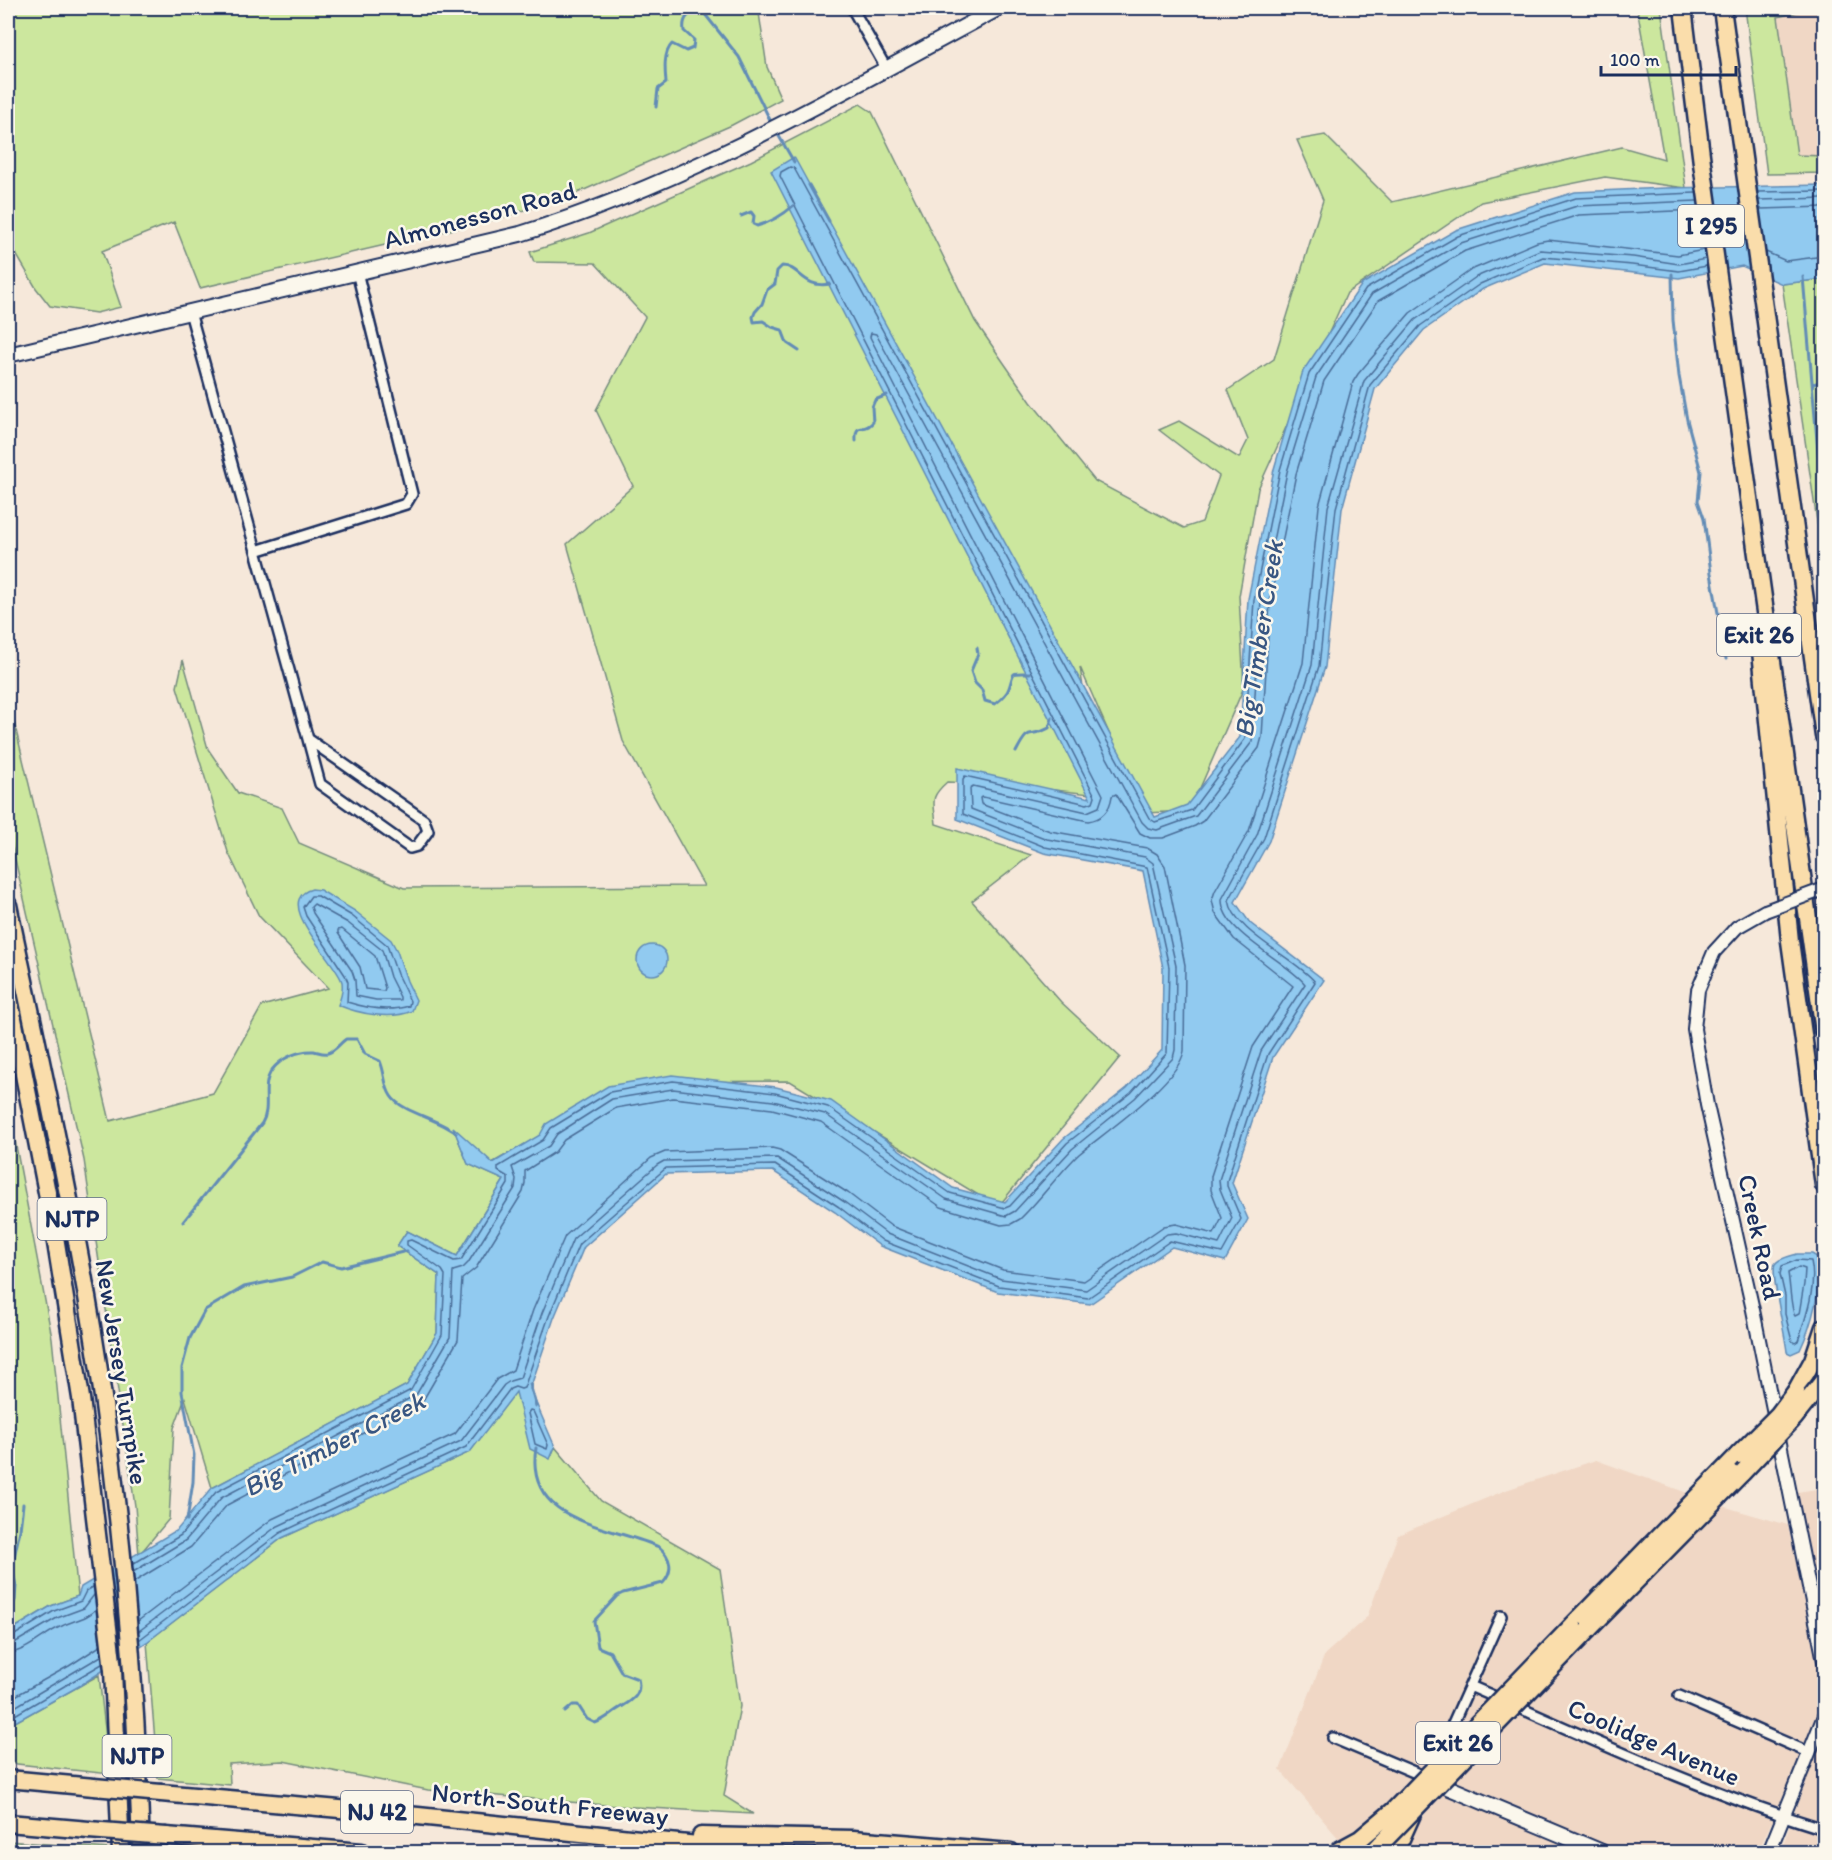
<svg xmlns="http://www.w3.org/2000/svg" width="1832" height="1860" font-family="Itim,sans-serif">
	<rect width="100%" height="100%" fill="#f6e8da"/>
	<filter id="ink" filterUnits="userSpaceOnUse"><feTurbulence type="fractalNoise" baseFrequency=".0167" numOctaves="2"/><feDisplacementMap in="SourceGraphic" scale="12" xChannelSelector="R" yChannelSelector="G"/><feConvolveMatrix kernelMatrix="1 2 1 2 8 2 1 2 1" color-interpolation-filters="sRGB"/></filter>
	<g filter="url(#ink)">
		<!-- built -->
		<path fill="#f0d7c5" d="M1812,8h12v148h-26l-20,-139z
			M1596,1460l133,48 59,17 35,163v8l-1,14 -64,142h-363l-15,-37 -40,25 -60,-70 45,-116 42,-37 31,-82 108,-45z
			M1824,1488v131l-27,-127z
			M1824,1731v121h-44z"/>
		<!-- green -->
		<path fill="#cce79e" stroke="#748b7e" stroke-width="1.5" d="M8,8h748l3,5 8,54 14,32 -49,26 -157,69 -78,25 -297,69 -26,-66 -72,29 19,56 -25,6 -46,-7 -14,-18 -28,-48z
			M1637,8h24l25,180 -81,-11 -124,25 -134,91 -89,196 -19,107 5,91 -54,124 -46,2 -64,-146 19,128 -89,-10 -63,-3c-18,16 -13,19 -11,42l95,31 -59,46 89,101 59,55 -122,150 -208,-126 -144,1 -105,53 -49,28 -38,-34 14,35 36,16 -47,76 -50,-25 -10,15 42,29 -2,58 -30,52 -195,103 -27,-90 -11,30 -5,91 -30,36 -4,-49 -51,-346 -76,-331v-132l102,424 103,-28 49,-87 66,-18 -69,-72 -31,-64 -51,-165 6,-27 25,89 30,44 44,15 17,35 105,45 300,-2 -81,-145 -56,-197 66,-58 -37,-76 49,-93 -50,-54 -61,-1 -4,-10 59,-19 162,-72 109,-57 12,8 103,209 56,81 64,79 89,47 18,-6 17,-46 -60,-46 20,-9 60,37 9,-18 -20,-50 46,-31 49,-159 -26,-60 28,-5 67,67 230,-55 42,12z
			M1745,8h67l-34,9 19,138 27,1v17l-57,1z
			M1824,279v290l-42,-285z
			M8,1103l44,235 26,258 -27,10 -43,26z
			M516,1391l34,67 5,-11 46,54 119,68 20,137 -16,90 29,18 -136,-8 -189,-16 -145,-29 -54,3 1,21 -72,-7 -11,-136 135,-104 188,-86z
			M99,1675l11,99 -102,-11v-37z
			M8,1841l102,8v3h-102z"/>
		<!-- water -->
		<path fill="#91caf0" stroke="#628cb6" stroke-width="1.5" d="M794,157l361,660 32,-12 53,-68 8,-138 26,-130 29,-98 59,-87 94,-54 119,-38 90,-4 159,-3v94l-42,5 -40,-18 -63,12 -134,-15 -62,26 -59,41 -49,59 -33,120 -17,158 -56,174 -34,61 15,21 74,57 -51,77 -41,126 16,36 -23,42 -53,-14 -82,57 -92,-12 -118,-46 -45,-34 -62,-41 -107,3 -82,73 -30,71 -24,71 25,58 -5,12 -20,-10 -14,-57 -46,60 -188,86 -135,104 -66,43 -73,41v-94l43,-26 27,-10 3,-9 96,-57 35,-42 195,-103 30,-52 2,-58 -42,-29 10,-15 50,25 47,-76 -36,-16 -15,-37 40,36 47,-28 6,-11 62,-38 64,-11 104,12 55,14 122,87 52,14 58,-63 64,-51 35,-38 1,-82 -20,-97 -99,-18 -87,-34v-51l133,30 -319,-627z
			M312,889l8,1 35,21 36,29 6,11 10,30 9,19 -4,11c-21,9 -53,3 -74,-6 3,-7 5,-15 4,-23 -5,-20 -72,-81 -30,-93z
			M637 960a15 15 0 1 1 30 0a15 15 0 1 1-30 0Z
			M1797,1254h15l5,3c7,26 -6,70 -17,93l-9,4 -4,-2c-1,-14 -17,-80 -12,-88 4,-6 15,-8 22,-10z"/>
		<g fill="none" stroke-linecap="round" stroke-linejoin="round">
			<!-- shore -->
			<path stroke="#4a6d98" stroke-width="1.5" d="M1758,192l66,-1
				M1759,200l65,-2
				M1760,209l64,-2
				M1766,252l20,9 38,-5
				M311,896h7l34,20 35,29 10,29 13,27 -1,5c-19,6 -43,2 -62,-4l1,-20 -3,-7 -39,-59 -3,-9z
				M314,904l34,19 34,27 8,27 10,20v3h-24l-20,-4 -1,-16 -3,-9 -39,-58 -2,-6z
				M342,929l33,27 10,32 -1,3 -19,-2 -5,-22 -22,-34v-3z
				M1797,1260l14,1c6,25 -5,56 -13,80l-3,2 -3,-2 -7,-27v-18l-5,-22 2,-8z
				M1799,1267l6,2 -1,15 -5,30 -4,2c-4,-5 -5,-32 -7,-43z
				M530,1410l3,1 15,34 -1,4 -12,-5 -7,-31z
				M133,1564l48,-29 35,-43 195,-102 31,-55 3,-60 -3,-5 -35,-25v-4l4,-1 43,21 7,-1 47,-76v-7l-10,-6v-4l45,-27 8,-12 59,-36 63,-11 102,12 53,14 122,86 55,15 5,-2 57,-63 64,-50 36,-40 2,-86 -22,-100 -102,-20 -82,-33v-35l2,-3 122,28 6,-2 2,-6 -315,-620 1,-4 9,-5 4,1 355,650 6,4 37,-12 53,-71 9,-139 26,-130 29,-96 57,-85 92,-53 118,-38 120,-5
				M133,1572l53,-32 35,-42 195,-103 34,-58 3,-66 10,-3 5,-5 47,-75 1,-9 -4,-12 37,-21 8,-12 55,-35 61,-10 100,12 52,13 121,85 60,17 9,-5 57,-62 63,-51 38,-40 2,-8 1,-84 -23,-103 -8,-6 -98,-18 -76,-30 -1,-21 3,-2 114,26 12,-5 4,-12 -233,-458 1,-4 5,1 266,488 6,6 9,2 39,-14 56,-74 9,-142 26,-128 29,-95 56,-83 89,-51 116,-37 120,-5
				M134,1582l57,-35 36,-42 195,-103 36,-62 4,-61 14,-11 47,-76 2,-9v-12l30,-19 9,-12 52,-32 57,-10 99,11 49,13 120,85 60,18 10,-1 9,-5c21,-20 38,-45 59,-65 25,-21 100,-72 105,-103l1,-86 -20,-99 -8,-12 -10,-6 -97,-17 -69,-27 -1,-6 3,-1 105,24c15,-2 22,-11 24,-25l4,-2 24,39 10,5h13l32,-12 8,-5 56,-73 3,-11 8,-135 26,-128 28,-93 54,-80 87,-50 114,-36 120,-5
				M138,1621l134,-102 183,-85 42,-55 16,-9 20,-60 32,-74 86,-78 14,-6 107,-4 8,2 68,43 43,33 112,44 81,11 80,-55 12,-2 38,10 8,-16 -11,-28v-14l42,-129 40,-61 -59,-47 -19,-26 -3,-13 3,-9 34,-60 54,-168 16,-157 34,-124 5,-8 52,-61 61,-43 66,-28 11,-2 130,15 26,-5
				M139,1631l137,-104 185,-86 43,-56 6,-4 10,-3 22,-65 31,-74 84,-74 7,-4 113,-3 66,43 44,33 114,45 85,11 81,-56 9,-1 43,11 13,-26 -12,-29 -1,-9 42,-129 44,-67c-19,-24 -84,-51 -83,-85l35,-64 55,-170 16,-158 36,-126 51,-61 61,-43 64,-27 93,7 46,7 27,-5
				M8,1636h5l41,-25 27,-10 5,-10 7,-4
				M139,1640l141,-107 186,-86 44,-58 5,-2 6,2 3,-1 25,-72 30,-72 87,-76 109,-3 64,42 44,34 116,45 89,12 82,-57 52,12 19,-34 -14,-33v-5l41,-127 47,-72c-19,-24 -82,-50 -86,-82l35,-62 55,-172 17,-158 34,-123 50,-59 60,-42 63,-27 89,8 47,6 28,-5
				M8,1644l8,-2 41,-24 27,-10 10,-13
				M8,1653c20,-1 36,-20 54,-27 12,-6 25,-7 34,-17
				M8,1700l61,-34 31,-20
				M8,1711l93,-55
				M8,1719l94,-55"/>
			<!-- stream -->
			<path stroke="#628cb6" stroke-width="3" d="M700,8l39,49 34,69
				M656,107l2,-18 8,-6c-1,-12 -3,-30 6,-39l14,7 7,-3 1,-8 -10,-9c-2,-14 5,-17 16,-23
				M776,131l18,31
				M809,185l20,36
				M741,216l10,-4 3,4 -1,8 4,2c14,-4 25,-10 36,-20
				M1672,274l1,46 6,56 8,44 14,52 -3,29 6,17 7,55 15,86
				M1803,277l21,245
				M799,351l-12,-8 -5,-13 -10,-3 -9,-6 -9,1 -1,-5 2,-5 7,-8 5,-14 8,-6 2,-13 5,-5c18,0 21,23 48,18
				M1813,384l11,-3
				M856,441c-1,-21 8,-7 17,-19l-1,-15 3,-7 12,-5
				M977,648l1,6 -7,17 4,12 7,7 3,11 10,3c5,-4 12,-9 14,-16 6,-17 0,-15 21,-15
				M1016,752c15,-29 12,-12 33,-24l3,-10
				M183,1222l79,-99c10,-17 -2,-36 10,-53 9,-12 27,-20 42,-19 5,1 9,3 14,2 7,-2 12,-10 18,-14h11l8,15 15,7c5,11 4,25 11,35 10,16 48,23 65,37
				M530,1384l6,22
				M536,1448c-12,76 74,77 123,99 12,10 15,24 4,36l-40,10 -6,3 -23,25 4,26 12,5 12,21 16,6c5,19 -10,23 -23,32 -7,5 -11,9 -20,12l-8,-4 -9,-14h-5l-8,7
				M187,1520l6,-38 1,-27 -12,-63v-24l8,-30 15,-28 39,-23 48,-10 30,-15 19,5 66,-16
				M8,1617l7,-17 1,-14 -4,-19 8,-37 3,-26
				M8,1619l5,12"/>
			<!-- minor casing -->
			<g stroke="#1b2f5e" stroke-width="14">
				<path id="minor" d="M852,8l34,60
					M190,312l118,427
					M256,551l150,-47 6,-10 -55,-222
					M308,739l116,81 4,11 -11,15 -7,2 -90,-64z
					M1470,1686c117,51 233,106 354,143
					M1679,1696l131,57
					M1333,1738l95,40
					M1436,1761l65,-145"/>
			</g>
			<!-- tertiary casing -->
			<g stroke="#1b2f5e" stroke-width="16">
				<path id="tertiary" d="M1765,911l-28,16 -23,25 -16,38 -4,39 13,76 46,205 71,351
					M1769,1852l55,-136"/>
			</g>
			<!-- secondary casing -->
			<g stroke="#1b2f5e" stroke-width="18">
				<path id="secondary" d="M8,355l512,-121c170,-52 324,-143 479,-226
					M1433,1781l169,71"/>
			</g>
			<!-- motorway casing -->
			<g stroke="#1b2f5e" stroke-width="21">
				<path id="motorway" d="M1683,8l19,155 122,869
					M1722,8l102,728
					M1761,651l29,290 34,244
					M8,905c34,163 71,326 95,492 21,150 34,303 38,455
					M8,993l44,225 29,180 32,272 8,182
					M1796,1391l17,-31 11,-33
					M1573,1625l165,-170
					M1588,1630l154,-157
					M8,1779l86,8
					M161,1793l257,23 347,36
					M8,1823l81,7
					M166,1836l196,16
					M701,1836l152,3 158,13
					M1395,1852l19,-42"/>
			</g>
			<!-- minor -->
			<use href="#minor" stroke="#fbf7ec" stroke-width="9"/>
			<!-- tertiary -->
			<use href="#tertiary" stroke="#fbf7ec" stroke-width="12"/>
			<!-- secondary -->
			<use href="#secondary" stroke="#fbf7ec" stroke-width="14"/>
			<!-- motorway -->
			<use href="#motorway" stroke="#faddab" stroke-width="16"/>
			<!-- tertiary-bridge casing -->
			<g stroke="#1b2f5e" stroke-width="16" stroke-linecap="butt">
				<path id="tertiary-bridge" d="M1765,911l59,-22"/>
			</g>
			<!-- motorway-bridge casing -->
			<g stroke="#1b2f5e" stroke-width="21" stroke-linecap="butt">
				<path id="motorway-bridge" d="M1738,1455l40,-40 18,-24
					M1742,1473l52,-55 30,-38
					M94,1787l67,6
					M89,1830l77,6
					M1336,1852l24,-13 33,-28 180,-186
					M1373,1852l215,-222"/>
			</g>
			<!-- tertiary-bridge -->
			<use href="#tertiary-bridge" stroke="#fbf7ec" stroke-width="12"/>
			<!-- motorway-bridge -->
			<use href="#motorway-bridge" stroke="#faddab" stroke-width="16"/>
		</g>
	</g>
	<g text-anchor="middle" stroke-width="5" stroke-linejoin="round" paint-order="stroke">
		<!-- shield labels -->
		<g fill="#fbf7ec" stroke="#5e6b89" stroke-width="1.5">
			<rect x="1678" y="205" width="66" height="42" rx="4.5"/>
			<rect x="1717" y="614" width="84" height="42" rx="4.5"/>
			<rect x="37.5" y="1198" width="69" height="42" rx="4.5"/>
			<rect x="1416" y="1722" width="84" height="42" rx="4.5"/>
			<rect x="102.5" y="1735" width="69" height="42" rx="4.5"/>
			<rect x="341" y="1791" width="72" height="42" rx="4.5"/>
		</g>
		<g font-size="24" font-weight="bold" fill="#1b2f5e">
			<text x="1711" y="234">I 295</text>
			<text x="1759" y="643">Exit 26</text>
			<text x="72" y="1227">NJTP</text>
			<text x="1458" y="1751">Exit 26</text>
			<text x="137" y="1764">NJTP</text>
			<text x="377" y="1820">NJ 42</text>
		</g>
		<!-- street labels -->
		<g font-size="26" fill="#1b2f5e" stroke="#fbf7ec">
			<text transform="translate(480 215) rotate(-15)" y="9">Almonesson Road</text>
			<text transform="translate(1760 1237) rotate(78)" y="9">Creek Road</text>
			<text transform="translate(122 1372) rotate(81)" y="9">New Jersey Turnpike</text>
			<text transform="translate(1654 1742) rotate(23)" y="9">Coolidge Avenue</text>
			<text transform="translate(550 1804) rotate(6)" y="9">North-South Freeway</text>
		</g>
		<!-- water labels -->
		<g font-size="27" font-style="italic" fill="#385682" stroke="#fbf7ec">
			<text transform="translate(1259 639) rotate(-81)" y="9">Big Timber Creek</text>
			<text transform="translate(334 1444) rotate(-27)" y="9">Big Timber Creek</text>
		</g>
	</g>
	<!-- margin -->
	<rect width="1832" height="1860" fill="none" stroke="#fbf7ec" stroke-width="30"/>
	<rect x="15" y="15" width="1802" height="1830" fill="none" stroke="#1b2f5e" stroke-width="2" filter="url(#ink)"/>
	<!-- scale -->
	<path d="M1601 66v9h135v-9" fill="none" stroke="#1b2f5e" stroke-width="3"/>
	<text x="1610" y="66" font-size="18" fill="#1b2f5e" stroke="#fbf7ec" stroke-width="4.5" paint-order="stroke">100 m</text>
</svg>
